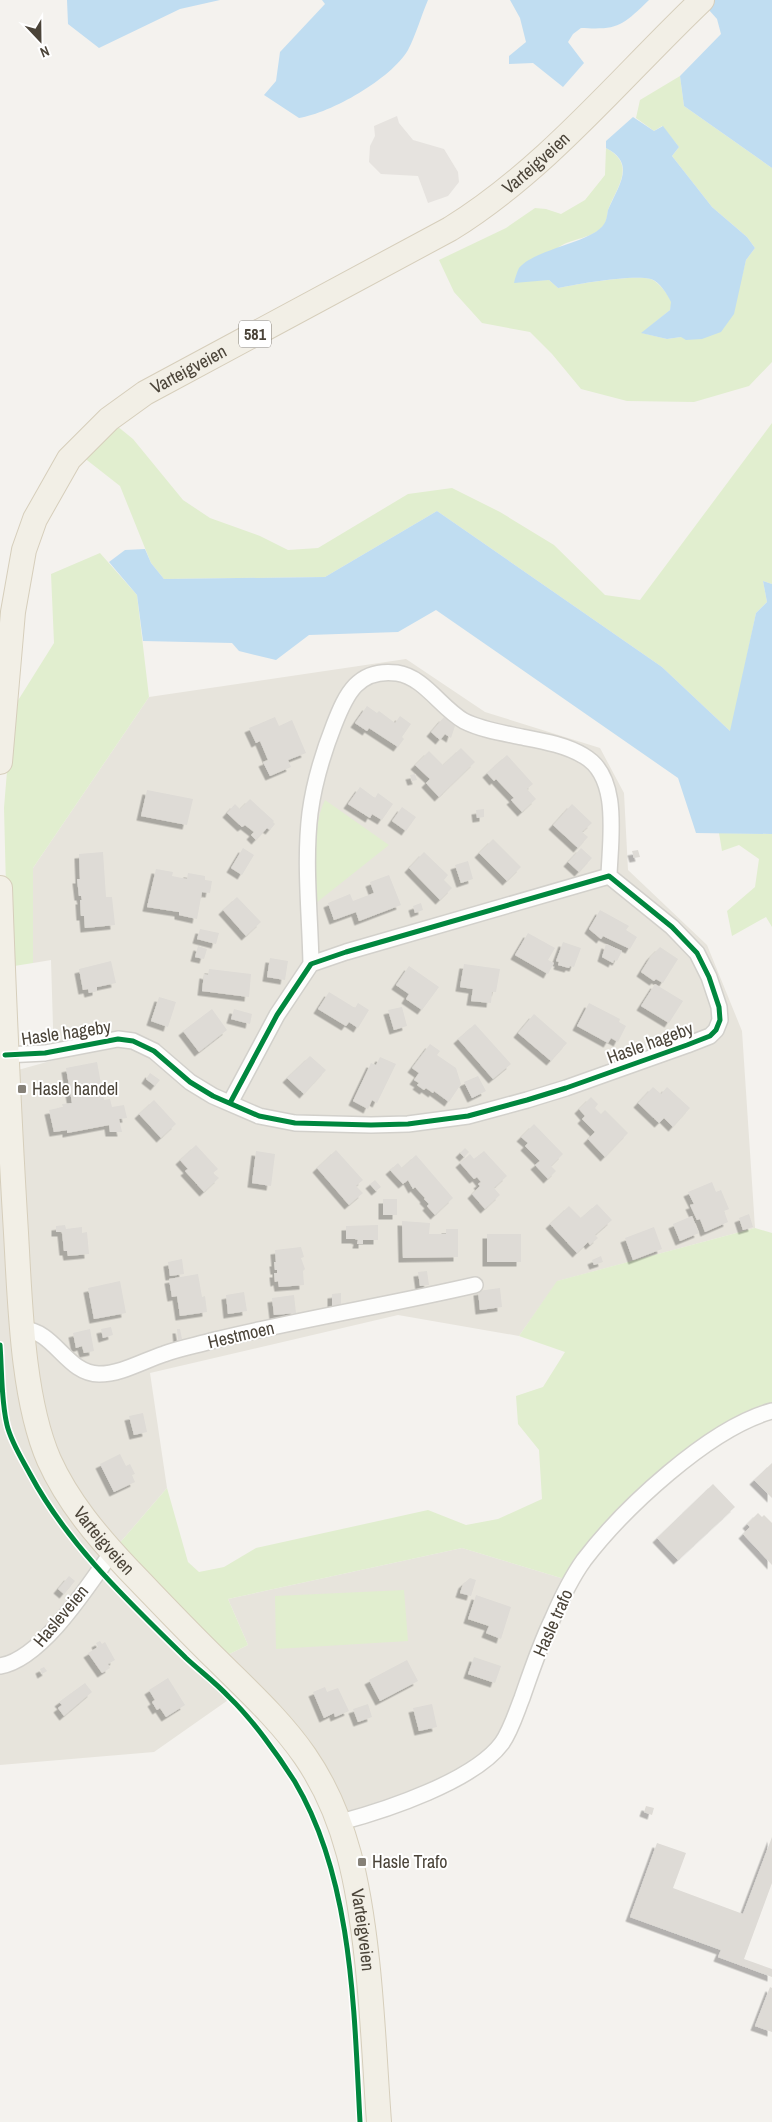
<svg xmlns="http://www.w3.org/2000/svg" width="772" height="2122" font-family="'Archivo Narrow',sans-serif">
	<defs>
		<filter id="shadow"><feDropShadow dx="-4.5" dy="4.5" stdDeviation="0" flood-color="#0004"/></filter>
	</defs>
	<rect width="100%" height="100%" fill="#f4f2ee"/>
	<!-- residential -->
	<path fill="#e7e4dc" d="M406,659l79,53 115,36 24,45 4,77 79,75 35,86 13,197 -197,53 -39,55 -121,-21 -248,58 17,115 -55,64 -12,18 58,59 73,69 -77,54 -154,13v-690l54,-15 -3,-100 -18,3v-95l116,-171z
		M462,1548l109,33 -57,138 -49,55 -124,48 -16,-32 -108,-130 31,-15 -20,-46z"/>
	<!-- green -->
	<path fill="#e1eecf" d="M680,76l4,30 88,62v194l-23,24 -55,16 -67,-1 -46,-12 -29,-35 -22,-22 -48,-9 -28,-31 -15,-32 67,-32 29,-20 11,1 15,5 24,-14 20,-25 1,-27c31,17 11,38 2,62 -1,5 -1,11 -4,15 -11,14 -32,13 -45,22 -14,10 -26,23 -38,34l28,-1 9,8c18,-4 76,-14 93,-9 9,4 16,15 21,23l-2,8 -28,23 25,6 14,-2 61,-61 4,-16 9,-12 -8,-11 -35,-30 -40,-51 7,-9 -17,-21 -8,5 -18,-13 4,-18z
		M772,423v161l-9,-3 4,21 -11,11 -25,119 -69,-65 -225,-156 -112,66 -161,2 -13,-16 -31,-77 -37,-29 34,-31 16,13 50,61 27,18 50,18 28,14 30,-2 90,-54 44,-6 48,24 54,33 51,50 35,5z
		M100,553l37,42 12,102 -116,171v95l-25,4 -4,-159 8,-98 42,-67 -3,-69z
		M325,800l64,45 -73,58c-1,-29 -4,-78 9,-103z
		M719,833l53,1v93l-6,-10 -34,19 -5,-25 28,-24 4,-28 -20,-14 -17,6z
		M755,1228l17,5v178l-96,56 -105,114 -109,-33 -234,51 20,46 -31,15 -105,-108 55,-64 21,74 11,10 25,-5 32,-19 172,-38 38,15 32,-6 44,-20 -3,-49 -21,-26 -2,-28 27,-9 22,-35 -46,-16 38,-55z
		M404,1590l4,51 -132,8 -1,-53z"/>
	<!-- parking -->
	<path fill="#e6e3df" d="M397,116l2,7 14,17 31,9 14,23 1,10 -11,14 -20,7 -10,-27 -37,-2 -12,-12 1,-16 5,-10 -1,-10z"/>
	<!-- water -->
	<path fill="#c0ddf1" d="M67,0h153l-40,9 -81,39 -31,-24z
		M322,0h106c-7,16 -12,35 -20,50 -17,29 -77,63 -109,68l-35,-23 12,-14 4,-29 45,-48z
		M510,0h139c-27,26 -30,30 -68,28l-8,6 -5,8 16,21 -21,24 -30,-24 -24,1v-8l17,-14 -6,-24z
		M700,0h72v168l-88,-62 -4,-30 41,-42 -4,-15z
		M633,117l21,14 9,-5 16,21 -7,9 40,51 35,30 8,11 -9,12 -12,54 -13,18 -19,7 -16,1 -5,-3 -14,2 -26,-6 29,-23 1,-8c-4,-8 -11,-20 -20,-23 -18,-5 -75,5 -93,9l-9,-8 -35,3c1,-5 3,-11 5,-15 17,-20 73,-25 85,-44 3,-4 3,-10 4,-14 10,-24 29,-46 -2,-62v-7z
		M437,511l225,156 68,64 26,-118 11,-11 -4,-21 9,3v250l-76,-1 -18,-55 -242,-168 -38,22 -89,3 -33,25 -37,-9 -7,-8 -89,-2 -6,-46 -28,-33 16,-12 20,-1 6,14 13,16 161,-2z"/>
	<!-- building -->
	<path fill="#dedbd6" filter="url(#shadow)" d="M367,706l10,7 2,-2 16,12 5,-7 11,8 -9,13 2,2 -6,8 -29,-19 -2,3 -12,-8z
		M275,717l4,9 13,-6 14,33 -18,7 3,7 -21,9 -7,-14 5,-2 -8,-19 -4,2 -7,-15z
		M444,717l11,9 -4,12 -6,-4 -5,6 -9,-8z
		M461,748l14,14 -36,35 -13,-14 4,-4 -15,-14 14,-14 14,14z
		M507,755l26,29 -6,5 9,10 -14,13 -11,-12 3,-2 -18,-19 -2,2 -7,-8z
		M415,774l2,6 -5,1 -2,-6z
		M360,787l15,11 3,-5 15,11 -11,16 -10,-6 -2,4 -22,-14z
		M147,790l46,9 -6,26 -46,-9z
		M250,799l24,22 -1,1 2,2 -5,6 -3,-2 -11,12 -5,-5 3,-3 -9,-7 -3,2 -15,-14 8,-9 5,5z
		M572,804l20,19 -10,9 6,5 -10,11 -25,-23z
		M402,807l14,10 -10,14 -14,-10z
		M484,809v8l-7,1 -1,-8z
		M493,839l28,28 -14,14 -28,-28z
		M243,848l11,7 -12,20 -11,-7z
		M581,848l11,10 -13,14 -11,-10z
		M638,850l2,7 -6,1 -2,-7z
		M103,852l3,45h6l3,28 -30,3 -1,-12h-3l-1,-16h2l-1,-4h-2l-2,-17h3l-1,-25z
		M424,852l24,23 -4,5 8,8 -12,12 -31,-32z
		M468,861l5,18 -12,4 -6,-18z
		M156,869l17,3 -1,4 15,3 1,-6 17,3v4l7,1 -2,12 -8,-1 -5,27 -18,-4v-3l-32,-5z
		M389,875l12,30 -42,16 -3,-9 -22,8 -6,-17 22,-9 3,7 21,-8 -4,-11z
		M237,897l24,25 -15,14 -23,-26z
		M421,903l2,7 -8,3 -2,-7z
		M600,910l29,16 -3,4 11,7 -7,12 -27,-13 -2,3 -12,-10z
		M200,929l19,4 -3,11 -19,-5z
		M528,933l27,15 -7,12 6,3 -6,11 -33,-19z
		M563,942l18,6 -7,19 -4,-1 -1,2 -11,-3 1,-3 -3,-1z
		M606,944l16,7 -5,10 -3,-1 -1,3 -11,-6z
		M198,946l9,3 -3,10 -9,-2z
		M660,947l18,12 -15,24 -7,-4 -2,2 -13,-9 10,-16z
		M270,958l18,3 -3,19 -18,-3z
		M111,961l5,22 -19,4v4l-8,2 -1,-4 -5,1 -4,-21z
		M464,964l36,5 -4,23h-4l-1,11 -20,-2 2,-12 -13,-2z
		M409,966l30,21 -17,23 -16,-11 3,-5 -13,-9z
		M209,969l42,5 -2,23 -47,-6 2,-17 4,1z
		M655,984l28,17 -14,22 -28,-17z
		M329,992l26,16 3,-5 11,7 -11,18 -9,-6 -3,4 -28,-17z
		M159,997l17,5 -8,25 -17,-6z
		M589,1003l31,16 -1,3 7,4 -8,16 -7,-4 -3,5 -31,-17z
		M402,1007l5,19 -13,4 -6,-20z
		M212,1009l15,21 -28,22 -16,-21z
		M234,1009l18,5 -2,10 -19,-5z
		M534,1014l33,29 -16,18 -33,-28z
		M475,1024l36,40 -18,15 -35,-40z
		M430,1044l10,7 -3,4 19,13 5,16 -12,18 -15,-11 -1,2 -7,-5 -2,2 -7,-5 2,-2 -5,-3 5,-7 -7,-5z
		M310,1056l16,14 -22,24 -17,-16z
		M380,1057l16,7 -19,39 -5,-3 -4,9 -15,-8 18,-38 5,2z
		M97,1062l7,38 6,-1 2,8 12,-2 3,13 -8,1 3,13h-12l-1,-7 -42,8v-3l-13,2 -5,-22 14,-3 -1,-3 10,-1 -6,-35z
		M150,1073l10,7 -5,6 -9,-7z
		M478,1076l8,15 -14,7 -8,-16z
		M653,1087l8,7 6,-7 23,21 -17,19 -9,-9 -5,5 -21,-20z
		M591,1097l7,7 -3,4 6,6 4,-4 23,23 -23,24 -17,-18 7,-7 -13,-13 3,-3 -6,-7z
		M154,1100l22,24 -15,14 -22,-24z
		M534,1124l29,30 -12,12 5,5 -8,8 -13,-14 5,-4 -15,-15 3,-3 -7,-6z
		M196,1145l22,24 -5,4 6,5 -15,14 -19,-21 3,-2 -8,-9z
		M465,1148l4,4 -5,5 -4,-4z
		M336,1150l27,30 -7,6 7,7 -14,12 -32,-37z
		M256,1151l19,3 -4,32 -19,-3z
		M484,1151l23,25 -13,12 6,7 -15,14 -13,-15 8,-8 -2,-2 3,-2 -4,-5 -3,2 -14,-16 10,-9 4,5z
		M416,1155l37,43 -18,17 -8,-9 2,-2 -5,-5 1,-1 -10,-11 -2,2 -5,-9 -5,4 -13,-14 8,-7 4,5z
		M375,1180l6,7 -5,4 -6,-7z
		M712,1182l4,10 5,-2 8,19 -5,2 4,11 -23,10 -5,-13 -3,1 -7,-15 4,-1 -6,-12z
		M383,1199h14v16h-14z
		M597,1204l15,16 -17,15 3,3 -8,7 -2,-3 -11,11 -27,-29 19,-18 12,12z
		M749,1214l4,13 -10,3 -4,-12z
		M692,1216l7,17 -19,8 -7,-17z
		M402,1221l28,2 -1,11h17v-5h12v28l-55,1z
		M65,1225l1,4 16,-2v6l5,-1 2,22 -21,2 -1,-5h-3l-2,-19h-6v-6z
		M378,1225v15h-15v4h-6l1,-4 -3,-1h-9v-13z
		M654,1227l8,22 -29,11 -8,-22z
		M487,1234h34v28h-34z
		M301,1247l3,10 -3,1 4,11 -2,2 1,14 -25,2 -1,-6 -3,1 -1,-9h3v-3h-2l-1,-8h2l-1,-12z
		M601,1256l2,6 -9,3 -2,-5z
		M182,1259l2,15 -14,2 -2,-14z
		M427,1271l2,14 -9,1 -2,-14z
		M198,1274l4,23 3,-1 2,16 -27,4 -3,-20 -5,1 -3,-18z
		M120,1281l6,32 -32,6 -6,-31z
		M500,1288l2,19 -22,3 -2,-19z
		M244,1292l3,19 -19,3 -2,-19z
		M341,1293v14h-9v-13z
		M294,1295l2,18 -22,2 -2,-17z
		M111,1327l2,8 -10,3 -2,-9z
		M90,1329l4,22 -10,2 -2,-7 -6,2 -3,-15z
		M177,1329h3l2,10 -4,1z
		M143,1413l4,19 -13,3 -5,-19z
		M120,1454l6,12 4,-2 5,10 -3,1 3,7 -21,10 -14,-28z
		M772,1463v35l-18,-18z
		M713,1484l22,23 -57,53 -21,-22z
		M758,1513l4,4 2,-2 8,8v42l-29,-31 7,-7 -3,-3z
		M69,1576l6,5 -11,13 -6,-5z
		M470,1578l6,2 -5,16 -11,-3 3,-9z
		M476,1595l35,12 -10,32 -15,-6 3,-7 -21,-7z
		M100,1641l2,3 3,-2 10,18 -7,4 2,4 -8,5 -14,-20 10,-6 -2,-4z
		M474,1657l27,9 -6,17 -27,-9z
		M407,1660l11,21 -38,20 -11,-21z
		M44,1667l3,4 -5,3 -2,-5z
		M168,1678l17,27 -19,12 -6,-9 -3,2 -5,-8 3,-2 -6,-10z
		M85,1683l7,9 -28,24 -6,-8 4,-3 -3,-3z
		M325,1687l2,5 11,-4 11,23 -14,6 -1,-4 -10,5 -11,-26z
		M368,1704l4,13 -14,5 -5,-13z
		M432,1704l5,23 -18,4 -6,-23z
		M646,1806l8,2 -2,7 -8,-3z
		M772,1837v46l-28,76 28,10v8l-54,-20 3,-7 -91,-33 27,-74 29,10 -13,35 70,26z
		M770,1987l2,1v44l-17,-6z"/>
	<g fill="none" stroke-linecap="round" stroke-linejoin="round">
		<!-- street casing -->
		<g stroke="#d2d0cb" stroke-width="18">
			<path id="street" d="M311,964c-1,-50 -7,-102 -1,-151 4,-30 13,-60 24,-88 12,-31 24,-57 63,-52 27,4 44,35 67,48 18,9 39,12 58,16 21,4 44,8 62,19 37,21 26,84 25,120
				M5,1055l40,-2 73,-14 15,2 21,10 36,31 23,14 46,20 36,7 76,2 37,-1 60,-8 59,-16 39,-12 121,-43 23,-9 6,-6 4,-10 -1,-13 -10,-30 -12,-24 -25,-26 -63,-51 -263,76 -35,12 -34,51 -47,88
				M23,1329c32,2 44,45 76,45 22,0 44,-13 65,-20 16,-6 34,-9 51,-14 86,-21 174,-35 260,-55
				M0,1666c42,-7 88,-80 112,-114
				M341,1822c45,-12 133,-41 161,-79 9,-13 14,-30 20,-45 9,-26 18,-53 30,-78 9,-21 19,-42 32,-60 39,-51 125,-132 188,-149"/>
		</g>
		<!-- primary casing -->
		<g stroke="#d6cebb" stroke-width="26">
			<g id="primary">
				<path id="s1" d="M0,762l13,-150 11,-62 11,-31 34,-60 40,-40 36,-26 305,-164c97,-60 170,-151 252,-229"/>
				<path id="s2" d="M0,888c4,115 9,230 16,345 4,68 6,165 33,227 19,42 48,76 79,109 30,31 59,62 90,92 30,30 62,59 87,95 42,61 54,131 62,204 6,54 8,108 12,162"/>
			</g>
		</g>
		<!-- street -->
		<use href="#street" stroke="#fdfdfc" stroke-width="15"/>
		<!-- primary -->
		<use href="#primary" stroke="#f2efe6" stroke-width="24"/>
		<!-- cycleway casing -->
		<g stroke="#fff" stroke-width="8">
			<path id="cycleway" d="M5,1055l40,-2 73,-14 15,2 21,10 36,31 23,14 46,20 36,7 76,2 37,-1 60,-8 59,-16 39,-12 121,-43 23,-9 6,-6 4,-10 -1,-13 -10,-30 -12,-24 -25,-26 -63,-51 -263,76 -35,12 -34,51 -47,88
				M0,1345c2,26 1,55 7,80 4,17 15,34 23,49 38,71 99,128 156,184 14,13 30,25 43,39 23,22 49,58 66,85 58,98 59,229 65,340"/>
		</g>
		<!-- cycleway -->
		<use href="#cycleway" stroke="#00873e" stroke-width="5"/>
	</g>
	<!-- markers -->
	<g fill="#868178" stroke="#fff" stroke-width="2">
		<rect x="17" y="1084" width="10" height="10" rx="2.5"/>
		<rect x="357" y="1857" width="10" height="10" rx="2.5"/>
	</g>
	<g text-anchor="middle" stroke-width="4" stroke-linejoin="round" paint-order="stroke">
		<!-- shield labels -->
		<rect fill="#fff" stroke="#817c74" stroke-width="1" x="239" y="320.5" width="32" height="27" rx="4"/>
		<g font-size="16" font-weight="bold" fill="#4b4439">
			<text x="255" y="340">581</text>
		</g>
		<!-- street labels -->
		<g font-size="18" fill="#4b4439" stroke="#fff">
			<text dy="6" stroke="none"><textPath href="#s1" startOffset="871">Varteigveien</textPath></text>
			<text dy="6" stroke="none"><textPath href="#s1" startOffset="466">Varteigveien</textPath></text>
			<text transform="translate(66 1033) rotate(-8)" y="6">Hasle hageby</text>
			<text transform="translate(650 1043) rotate(-20)" y="6">Hasle hageby</text>
			<text transform="translate(241 1335) rotate(-13)" y="6">Hestmoen</text>
			<text dy="6" stroke="none"><textPath href="#s2" startOffset="674">Varteigveien</textPath></text>
			<text transform="translate(61 1616) rotate(-50)" y="6">Hasleveien</text>
			<text transform="translate(553 1623) rotate(-66)" y="6">Hasle trafo</text>
			<text dy="6" stroke="none"><textPath href="#s2" startOffset="1154">Varteigveien</textPath></text>
		</g>
		<!-- poi labels -->
		<g font-size="18" fill="#4b4439" stroke="#fff" text-anchor="start">
			<text x="32" y="1095">Hasle handel</text>
			<text x="372" y="1868">Hasle Trafo</text>
		</g>
	</g>
	<!-- north arrow -->
	<g transform="translate(40 40) rotate(158)" stroke="#ffffff" stroke-width="4" paint-order="stroke">
	<path d="M0-4L9 19L0 12L-9 19Z" fill="#4b4439"/>
	<text y="-8" font-size="14" font-weight="bold" text-anchor="middle" fill="#4b4439">N</text>
	</g>
</svg>
